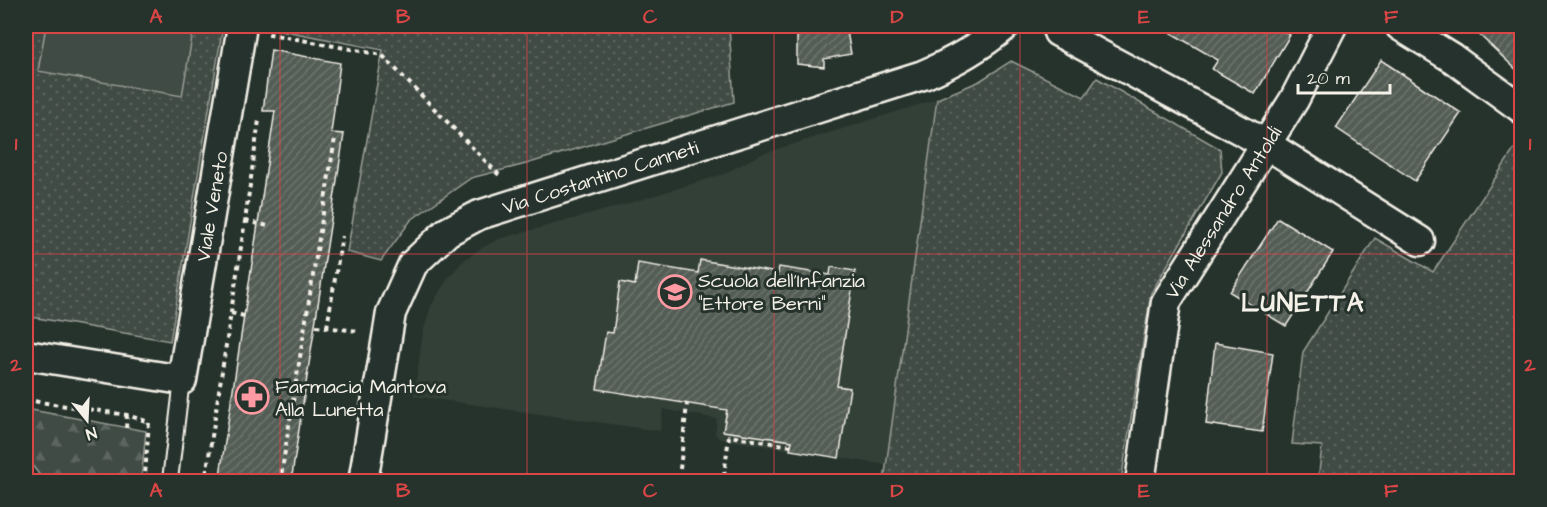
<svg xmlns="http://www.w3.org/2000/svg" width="1547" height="507" font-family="'Architects Daughter',sans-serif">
	<defs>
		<pattern id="green-dots" width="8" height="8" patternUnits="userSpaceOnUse" patternTransform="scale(1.5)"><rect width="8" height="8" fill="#414b45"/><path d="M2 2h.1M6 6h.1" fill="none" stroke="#5d6560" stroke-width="1.8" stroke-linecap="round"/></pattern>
		<pattern id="forest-firs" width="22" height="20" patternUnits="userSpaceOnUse" patternTransform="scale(1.5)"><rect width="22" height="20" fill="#414b45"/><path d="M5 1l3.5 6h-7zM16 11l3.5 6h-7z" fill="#5d6560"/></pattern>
		<pattern id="building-hatch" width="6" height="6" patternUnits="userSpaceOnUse" patternTransform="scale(1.5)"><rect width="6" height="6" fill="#525c55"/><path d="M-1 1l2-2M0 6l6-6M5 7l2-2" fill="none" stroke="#6c746d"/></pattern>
	</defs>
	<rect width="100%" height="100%" fill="#26332d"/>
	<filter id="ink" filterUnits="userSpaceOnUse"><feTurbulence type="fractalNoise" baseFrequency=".0167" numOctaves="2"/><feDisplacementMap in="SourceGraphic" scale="12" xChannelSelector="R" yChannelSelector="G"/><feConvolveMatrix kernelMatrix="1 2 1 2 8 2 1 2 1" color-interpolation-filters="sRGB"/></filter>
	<g filter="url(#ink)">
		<!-- built -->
		<path fill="#333f39" d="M937,99l-50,366 -167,-26 -5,-5 2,-15 -54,-10 -3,22 -246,-35 9,-63 8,-27 17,-28 15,-17 15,-11 21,-11 121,-33 104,-32 35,-19z"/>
		<!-- green -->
		<path fill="url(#green-dots)" stroke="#9a9e96" stroke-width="1.5" d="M26,26h197l-53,315 -144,-25z
			M259,26h470l5,76 -208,62 -55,14 -60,42 -30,41 -34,-9 36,-202z
			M1011,61l73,36 13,-19 123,71 2,23 -71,121 -30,188h-237l53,-382 41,-17z
			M1521,139v342h-203l4,-35 -30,-2 11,-92 72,-114 58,34z"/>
		<!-- forest -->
		<path fill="url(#forest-firs)" stroke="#9a9e96" stroke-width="1.5" d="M26,409l120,22 -5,50h-97l-12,-16z"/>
		<!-- pitch -->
		<path fill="#414b45" stroke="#9a9e96" stroke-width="1.5" d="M46,26h148l-12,70 -144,-25z"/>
		<!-- building -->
		<path fill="url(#building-hatch)" stroke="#f4f1e8" stroke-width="1.5" d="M797,26h49l5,28 -27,5v8l-27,-3z
			M1159,26h114l17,9 -35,59 -43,-25 6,-9z
			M1470,26h51v48z
			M271,50l69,13 -9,70 13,1 -53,348h-72l56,-371h-12z
			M1381,60l80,53 -46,68 -79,-53z
			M1278,218l55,34 -47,74 -56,-34z
			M700,260l78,13 1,-6 51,8 1,-8 24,4 -18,115 13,2 -11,70 -49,-8 2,-9 -69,-10 4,-21 -130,-21 9,-57 7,1 7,-51 15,3 3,-22 60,10z
			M1215,343l58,10 -11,79 -56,-8z"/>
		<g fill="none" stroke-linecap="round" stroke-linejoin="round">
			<!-- lane casing -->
			<g stroke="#f4f1e8" stroke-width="18">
				<path id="lane" d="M170,480l12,-100"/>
			</g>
			<!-- street casing -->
			<g stroke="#f4f1e8" stroke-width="33">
				<g id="street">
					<path d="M1400,26l52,32 70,51"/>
					<path d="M1058,32l208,112 154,97"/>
					<path id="s1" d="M26,355l156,25 59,-348"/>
					<path id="s2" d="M363,482l28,-169 22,-49 34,-32 32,-17 444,-140c31,-13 57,-28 82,-49"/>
					<path id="s3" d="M1140,482l26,-180 128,-202 38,-74"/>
				</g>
			</g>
			<!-- path -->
			<path stroke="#f4f1e8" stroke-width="4" stroke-dasharray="4.5 4.5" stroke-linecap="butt" d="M270,36v-2l112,21 118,121
				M245,221l23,5
				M231,313l13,3
				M316,326l42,5
				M327,327l15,-91
				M26,400l101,15 22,7 -4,53 3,1
				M126,428l1,-13
				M680,469l7,-65
				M724,476l5,-40 62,10
				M205,482l40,-261 14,-101
				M280,482l55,-344"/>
			<!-- lane -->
			<use href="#lane" stroke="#26332d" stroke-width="14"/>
			<!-- street -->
			<use href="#street" stroke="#26332d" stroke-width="28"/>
		</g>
	</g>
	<!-- grid -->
	<path fill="none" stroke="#da4645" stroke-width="1.5" stroke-opacity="0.55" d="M280,26v456M527,26v456M774,26v456M1020,26v456M1267,26v456M26,254h1496"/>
	<!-- icons -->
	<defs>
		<g id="school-ring" transform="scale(1.725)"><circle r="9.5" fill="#26332d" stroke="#ff9aa2" stroke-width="1.5"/><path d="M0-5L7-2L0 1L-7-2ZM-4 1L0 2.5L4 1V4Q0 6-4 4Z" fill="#ff9aa2"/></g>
		<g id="pharmacy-ring" transform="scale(1.725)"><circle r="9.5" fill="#26332d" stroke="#ff9aa2" stroke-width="1.5"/><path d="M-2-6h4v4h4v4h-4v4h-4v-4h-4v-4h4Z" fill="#ff9aa2"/></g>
	</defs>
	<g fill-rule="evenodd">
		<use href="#school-ring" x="675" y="292"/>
		<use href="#pharmacy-ring" x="252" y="397"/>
	</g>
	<g text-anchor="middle" stroke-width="6" stroke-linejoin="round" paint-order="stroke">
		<!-- street labels -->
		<g font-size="20" fill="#f4f1e8" stroke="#26332d">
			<text dy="7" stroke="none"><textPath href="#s2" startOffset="435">Via Costantino Canneti</textPath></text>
			<text dy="7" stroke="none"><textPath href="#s1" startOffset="334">Viale Veneto</textPath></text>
			<text dy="7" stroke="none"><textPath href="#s3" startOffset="288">Via Alessandro Antoldi</textPath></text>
		</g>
		<!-- poi labels -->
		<g font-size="20" fill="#f4f1e8" stroke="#26332d" text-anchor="start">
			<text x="698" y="287">Scuola dell'Infanzia<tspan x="698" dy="23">"Ettore Berni"</tspan></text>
			<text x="275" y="393">Farmacia Mantova<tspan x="275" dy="23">Alla Lunetta</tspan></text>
		</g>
		<!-- district labels -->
		<g font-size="26" font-weight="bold" letter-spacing="1.5" fill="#f4f1e8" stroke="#26332d">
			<text x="1303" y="311">LUNETTA</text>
		</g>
	</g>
	<!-- margin -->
	<rect width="1547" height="507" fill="none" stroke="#26332d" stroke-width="66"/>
	<!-- north arrow -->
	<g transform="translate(87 420) rotate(162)" stroke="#26332d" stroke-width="4.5" paint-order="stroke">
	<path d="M0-4.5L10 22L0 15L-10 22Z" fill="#f4f1e8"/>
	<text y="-9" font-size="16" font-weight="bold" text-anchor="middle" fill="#f4f1e8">N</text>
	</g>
	<!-- scale -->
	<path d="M1298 84v9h92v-9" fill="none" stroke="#f4f1e8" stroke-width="3"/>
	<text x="1307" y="84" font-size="18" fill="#f4f1e8" stroke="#26332d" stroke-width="4.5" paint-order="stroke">20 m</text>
	<rect x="33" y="33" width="1481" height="441" fill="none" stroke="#da4645" stroke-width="2"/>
	<g font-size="20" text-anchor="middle" font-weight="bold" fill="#da4645">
		<text x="156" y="23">A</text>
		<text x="403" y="23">B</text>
		<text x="650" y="23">C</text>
		<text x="897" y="23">D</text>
		<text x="1144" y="23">E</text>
		<text x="1391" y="23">F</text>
		<text x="16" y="150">1</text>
		<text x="1530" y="150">1</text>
		<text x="16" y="371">2</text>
		<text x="1530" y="371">2</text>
		<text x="156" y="497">A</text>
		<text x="403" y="497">B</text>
		<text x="650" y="497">C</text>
		<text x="897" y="497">D</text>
		<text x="1144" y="497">E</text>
		<text x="1391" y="497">F</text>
	</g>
</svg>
